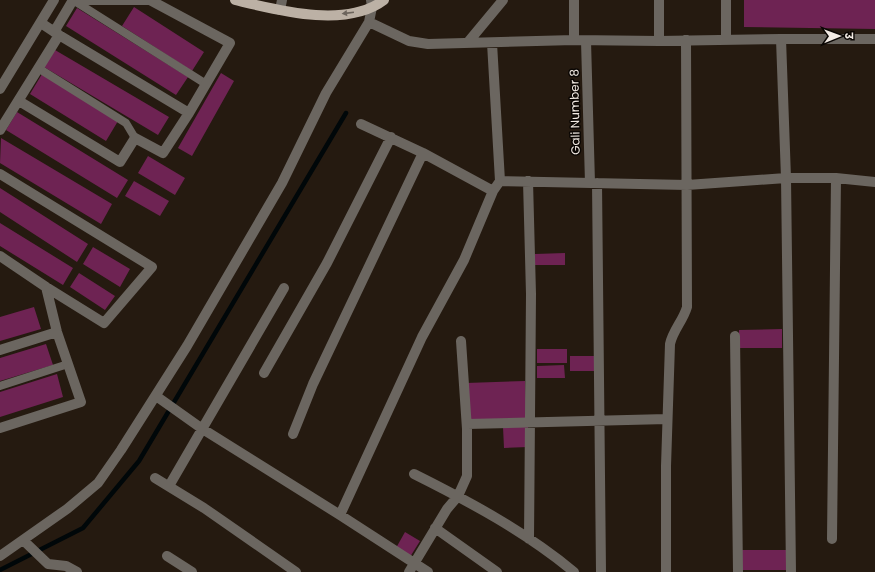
<svg xmlns="http://www.w3.org/2000/svg" width="875" height="572" font-family="Poppins,'Noto Sans Devanagari',sans-serif">
	<rect width="100%" height="100%" fill="#251a10"/>
	<g fill="none" stroke-linecap="round" stroke-linejoin="round">
		<!-- stream -->
		<path stroke="#000709" stroke-width="4.5" d="M0,570l83,-42 56,-67 207,-348"/>
	</g>
	<!-- building -->
	<path fill="#6e2353" d="M744,0h131v29l-131,-2z
		M134,7l70,45 -12,19 -70,-45z
		M77,8l111,69 -12,18 -110,-69z
		M55,50l114,67 -11,18 -114,-68z
		M221,73l13,8 -42,75 -14,-8z
		M42,74l76,47 -12,20 -76,-47z
		M17,112l111,68 -11,18 -111,-68z
		M1,138l111,66 -11,20 -101,-61z
		M148,156l37,22 -10,17 -37,-22z
		M134,181l35,20 -9,15 -35,-20z
		M0,188l88,56 -11,18 -77,-50z
		M0,223l73,45 -10,17 -63,-39z
		M93,247l37,22 -10,18 -37,-23z
		M565,253v12h-30v-11z
		M79,273l36,23 -10,14 -35,-23z
		M34,307l7,22 -41,12v-24z
		M782,329v19h-43v-18z
		M46,344l7,21 -53,16v-23z
		M537,349h30v14h-30z
		M570,356h26v15h-26z
		M564,365l1,13h-28v-12z
		M57,374l6,23 -63,20v-25z
		M525,381l2,38 -59,2 -2,-38z
		M528,426v21l-24,1 -1,-21z
		M405,532l15,9 -10,16 -14,-9z
		M742,550h44l1,20h-45z"/>
	<g fill="none" stroke-linecap="round" stroke-linejoin="round">
		<!-- service -->
		<path stroke="#6b6660" stroke-width="8" d="M73,0l133,84
			M38,68l88,55 9,15
			M0,386l68,-22"/>
		<!-- minor -->
		<path stroke="#6b6660" stroke-width="10" d="M280,10l2,-10
			M54,32l19,-32h77l80,43 -41,70 -130,-78
			M726,39v-39
			M781,39h94
			M574,40v-40
			M469,41l34,-41
			M586,41l4,142
			M659,41v-41
			M492,43l8,138
			M19,101l101,61 15,-24 28,15 26,-40
			M361,124l62,29 70,38
			M0,130l59,-95 -18,-12
			M0,174l152,93 -48,56 -58,-36
			M528,181l3,113 -2,245
			M597,183l4,389
			M0,256l46,31 11,45 24,70 -81,26
			M735,336l3,236
			M0,350l57,-18
			M264,373l63,-110 64,-126
			M156,396l45,32 139,87 88,57
			M467,424l200,-5
			M293,434l20,-50 110,-231
			M414,474c56,28 112,58 160,98
			M155,478l49,30 92,64
			M169,486l115,-198
			M340,515l82,-178 42,-77 29,-69 7,-10 187,4 99,-7 -5,-139 -122,2 -85,-1 -146,4 -19,-3 -40,-19
			M435,528l62,44
			M832,539l4,-361
			M24,541l24,23 18,2 11,6
			M0,556l67,-47 31,-26 23,-33 66,-104 95,-163 44,-90 43,-71 3,-15 -1,-7
			M167,556l25,16
			M409,572l38,-63 11,-13 9,-20v-47l-6,-88
			M666,572v-106l4,-122c3,-14 13,-23 17,-37l-1,-267
			M791,572l-5,-394h50l39,4"/>
		<!-- tertiary -->
		<path stroke="#6b6660" stroke-width="10" d="M0,89l54,-89"/>
		<!-- primary -->
		<path stroke="#bcb1a5" stroke-width="10" d="M235,0c42,10 111,29 149,0"/>
	</g>
	<!-- one-way arrows -->
	<defs><path id="oneway-solid" d="M-6-.8H1V-3.2L6.5 0L1 3.2V.8H-6Z"/></defs>
	<use fill="#6c645c" href="#oneway-solid" transform="translate(348 13) rotate(173)"/>
	<g text-anchor="middle" stroke-width="3" stroke-linejoin="round" paint-order="stroke">
		<!-- street labels -->
		<g font-size="12" fill="#f3ebe4" stroke="#0a0603">
			<text transform="translate(575 112) rotate(-91)" y="4">Gali Number 8</text>
		</g>
	</g>
	<!-- north arrow -->
	<g transform="translate(839 36) rotate(89)" stroke="#0a0603" stroke-width="3" paint-order="stroke">
	<path d="M0-3L7 15L0 10L-7 15Z" fill="#f3ebe4"/>
	<text y="-6" font-size="11" font-weight="bold" text-anchor="middle" fill="#f3ebe4">उ</text>
	</g>
</svg>
